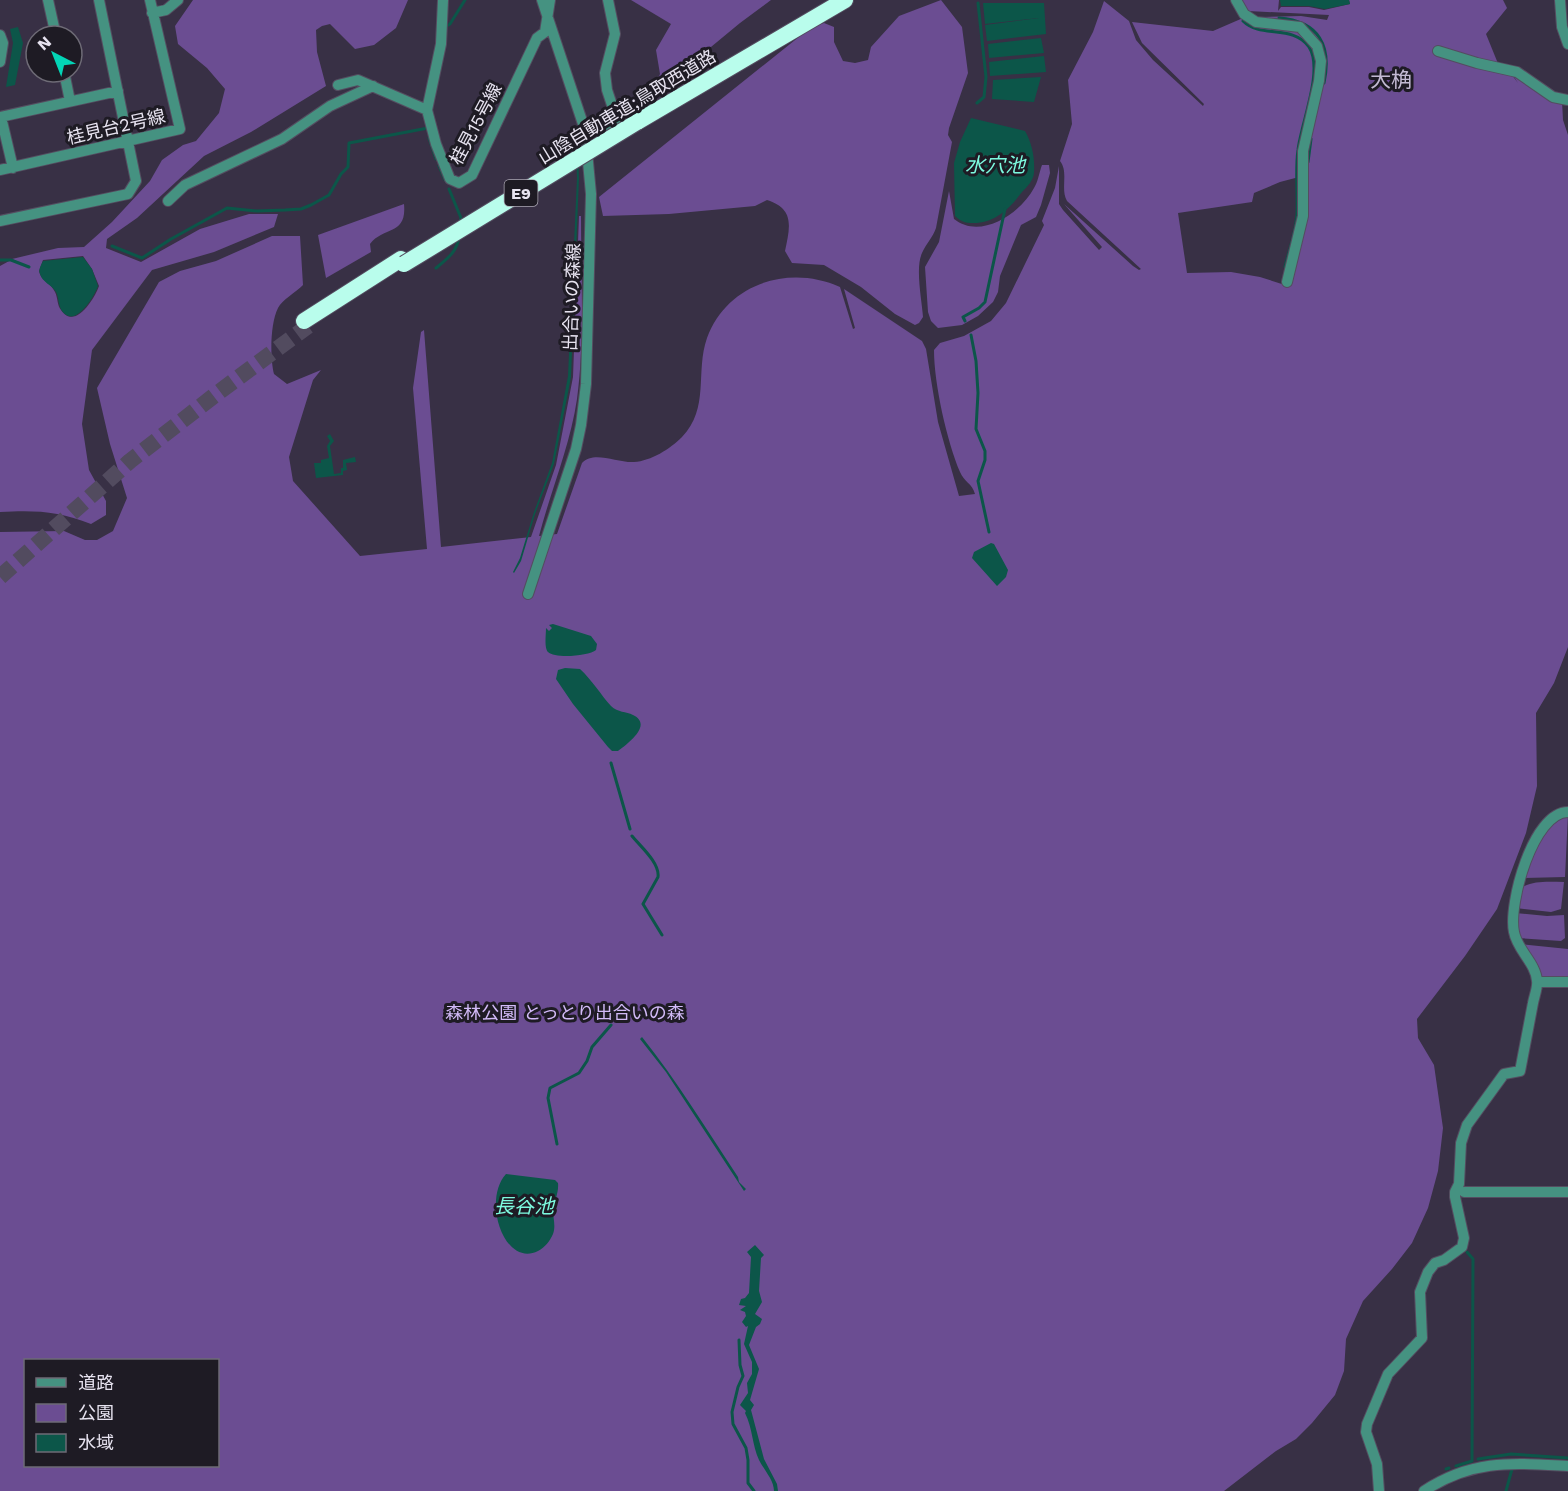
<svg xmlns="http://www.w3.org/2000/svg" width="1568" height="1491" font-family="'Work Sans','Noto Sans JP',sans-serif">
	<rect width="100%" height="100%" fill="#383045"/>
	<!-- green -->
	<path fill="#6b4d92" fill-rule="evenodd" d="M193,0h215l-12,28 -22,17 -19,4 -25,-25 -8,2 -6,4 1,22 9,34 -75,46 -47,24 -67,62 -30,21 -1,9 35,14 59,-33 49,-15h29l-4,13 -60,25 -62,18 -60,80 -10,74 7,46 17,31v14l-15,9c-32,-13 -56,-14 -91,-12v-246l11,-6 9,3 -8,-4 46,-11 26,-1 28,-25 38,-41 12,-21 21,-15 13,-4 23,-28 6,-24 -18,-21 -29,-24 -3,-18zM83,256l9,13 7,17c-4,12 -24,45 -38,24 -4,-5 -3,-12 -6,-18 -4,-9 -14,-11 -16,-21l4,-11z
		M631,0h140l-31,23 -92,76 12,-25 -4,-24 15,-26z
		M941,0l21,27 6,46 -19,55 -1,7 4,7 -16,86c-3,9 -10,16 -14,25 -7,15 0,48 1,64l-4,6 -4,2 -20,-11 -34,-27 -37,-22 -32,-2 -7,-12c5,-24 10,-42 -18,-51l-12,6 -86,8 -66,2 -4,-19 211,-169 14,-5 10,4v15l9,19 12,2 13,-3 3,-13 28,-31z
		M1240,0h39l-1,11 3,-4h28l15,3 26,-6 -1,-4h154l4,8 -21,26 13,32 10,5 9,12 -7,-11 51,29 1,19 5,15v512l-14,36 -18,30 1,73 -11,47 -29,76 -32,47 -48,63 1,19 16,27 9,63 -5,43 -10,37 -16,35 -20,26 -29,32 -17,38 -2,32 -9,24 -23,28 -16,16 -20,12 -52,40h-1224v-959l64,-1 21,9h12l16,-9 14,-33 -17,-54 -13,-56 62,-106 21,-11 36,-10 56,-25h28l3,49c-7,7 -21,15 -25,23 -8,16 -8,50 -4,66l13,10 34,-14 -8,10 -24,77 4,24 67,75 67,-7 -14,-161 8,-56 3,-2 17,217 90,-10 25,-72 17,-88 6,-161h2c0,61 4,123 -4,183 -7,47 -26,91 -38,137l18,-2 25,-71c12,-13 35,0 52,-1 17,-1 36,-13 48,-25 28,-29 13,-65 25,-99 20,-55 83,-74 133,-51l13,42 2,-1 -11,-39 78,52 4,8 12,73 21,74 16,-2c-3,-11 -11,-12 -15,-22 -13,-31 -26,-88 -26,-122l6,-7 24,-7 27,-15 15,-18 38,-78 -2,-4 13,-33 4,-22v38l4,6 36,40 3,-3 -38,-43 69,62 6,4 2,-1 -74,-68c-7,-12 2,-29 -7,-40l12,-37 -4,-44 25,-48 11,-31 25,20 7,19 17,20 50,46 1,-2 -62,-61 -10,-21 81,9 30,-13 52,12 19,18 2,14v14l-17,101 -19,5 -26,11 -2,9 -74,11 9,60 44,-1 29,5 28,9 34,-241c-17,-27 -34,-25 -63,-28l42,-1 26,4 2,-5 -81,-4zM26,1360h192v106h-192z
		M1042,165h7l1,8 -9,32 -5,12 -15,8 -21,51 -2,16 -5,10 -15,14 -16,9 -24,3 -7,-7 -3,-9 -3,-45 14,-25 10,-51 5,28c26,21 66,-5 80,-31 4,-6 5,-15 8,-23z
		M404,204c3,32 -20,22 -34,40l1,8 -45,26 -8,-43z
		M1568,814l-3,63 -41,1 20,-47z
		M1564,882l-3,27 -10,3 -35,-4 5,-20c12,-8 29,-6 43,-6z
		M1515,913l32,3 17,-1 1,23 -4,3 -43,-3z
		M1520,944l48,5v31l-28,-1z"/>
	<!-- water -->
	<path fill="#0c5649" d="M1280,0h69l1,4 -25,5 -16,-3h-28z
		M1044,3l2,31 -59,7 -2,-16 54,-7 -54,6 -2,-21z
		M18,27l5,16 -8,42 -9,2 7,-44 -3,-14z
		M1041,38l3,15 -55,5 -1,-14z
		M1044,56l2,16 -56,4 -1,-14z
		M1041,77l-7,25 -42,-3 1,-19z
		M971,118l54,13c7,12 10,27 9,41 0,8 -7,15 -12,20 -12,16 -25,29 -45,31 -10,0 -15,0 -22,-7l-1,-53 6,-21z
		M576,153h2l1,25 -8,199 -17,87 -19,50 -14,47 -7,12 -1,-1 7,-14 14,-46 18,-49 16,-87 9,-198z
		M83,257l9,12 6,17c-4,11 -23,43 -36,25 -4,-6 -3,-13 -6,-19 -4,-7 -14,-10 -16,-18 -2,-4 1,-9 3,-13z
		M330,434l4,7 -4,5 4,28 7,-1v-5h2v-8l12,-3 1,5 -10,1 1,7 -4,1v4l-27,3 -2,-15h7v-3l8,-2 -2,-12 3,-5 -3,-5z
		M991,543l3,1 14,26 -2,7 -9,9 -25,-28 2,-6z
		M553,624l38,12 6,8 -1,6c-7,6 -41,9 -48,2 -4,-4 -2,-18 -2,-24l3,3 3,-3 -3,-3z
		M565,668l15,1c12,11 21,26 31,37 7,7 15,5 22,9 21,10 -7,30 -15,36h-6l-4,-4 -35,-43 -17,-25 2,-9z
		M642,1037c35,44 65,93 96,140l1,5 7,7 -2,2 -78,-119 -26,-33z
		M506,1174l49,6 3,3c1,10 -4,18 -5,27 0,8 3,16 0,24 -3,7 -8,13 -15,17 -34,17 -56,-51 -32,-77z
		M755,1245l9,10 -3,3 -2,33 3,11 -7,12 7,5 -2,5 -4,3 -7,18 10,24 -9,31 4,5 -3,5 13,49 13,25 1,7h-4c0,-11 -10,-21 -15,-31 -7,-15 -6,-31 -14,-47l1,-2 -6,-6 8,-12 -1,-10 5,-9v-12l-8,-18 4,-18 -2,1 -4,-5 4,-6 -1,-4 -5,-2 6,-4 -7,-1 2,-6 4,-1 4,-5 2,-36 -4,-5z"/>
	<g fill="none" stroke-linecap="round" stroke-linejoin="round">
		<!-- stream -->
		<path stroke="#0c5649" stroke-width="3" d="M1279,18c40,3 53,28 45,65
			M1243,21c18,18 50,3 66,26 15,23 -8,76 -11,103 -3,21 0,43 -1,64 -1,18 -8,36 -12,53
			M445,27l5,-3 15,-24
			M977,103l7,-6 2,-20 -8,-74
			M429,138l7,21
			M1308,162l3,-23
			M439,166l6,14
			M449,189l12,29 -1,4
			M112,246l30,12 29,-19 56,-31 30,3 28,-1 16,-1 10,-4 18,-10 12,-21 7,-7 1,-24 79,-15
			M0,260h11l18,7
			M436,268c11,-9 21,-16 23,-31
			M965,321l-2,-4 16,-9 6,-6 20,-93
			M971,335l5,26 2,32 -2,36 9,22v9l-7,21 11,51
			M611,763l19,66
			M632,836c8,10 28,27 26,41l-15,27 19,31
			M557,1144l-9,-46 2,-10 29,-15 8,-12 5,-14 19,-22
			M739,1340l1,25 3,11 -5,11 -6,25 1,12 13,24 2,12v23l6,8
			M1478,1459l33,-5 57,4
			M1456,1466l16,-5 1,-202 -6,-7
			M1446,1469l3,-1
			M1506,1491l6,-22"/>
		<!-- highway-tunnel -->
		<path stroke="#524b5f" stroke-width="16" stroke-dasharray="16 8" stroke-linecap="butt" d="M0,577l130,-116 89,-69 89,-66"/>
		<!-- minor casing -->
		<g stroke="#544d60" stroke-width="12">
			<path id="minor" d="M48,0l8,36
				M443,0l-2,44 -14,66 9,34 14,35 9,4 13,-8 65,-137 8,-6 5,-32
				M1236,0l8,14 12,8 44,5 17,19 4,15 -2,20 -16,70v65l-16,66
				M1560,0l2,27 6,17
				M152,13l14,-3 12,-10
				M0,35l3,8 -3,19
				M1438,51l39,12 40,9 36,25 15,3
				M64,72l6,29
				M338,85l20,-5 69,30
				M0,117l118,-26
				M1,117l12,51
				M585,130l30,-6v-10l-8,-24 -2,-17 10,-39 -7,-34
				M0,170l180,-41 -30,-129
				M168,201l17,-16 97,-46 48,-33 43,-20
				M0,221l128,-27 8,-13 -37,-181
				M528,594l48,-145 5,-24 5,-41 5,-190 -6,-64 -43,-130
				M1538,982h30
				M1464,1192h104
				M1379,1491l-2,-27 -11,-32 1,-8 21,-50 34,-36 -2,-46 8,-20 7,-9 9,-3 18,-13 2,-9 -9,-41v-5l4,-8 2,-41 6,-18 37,-51 16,-3 1,-5c4,-21 8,-42 12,-63 1,-6 5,-16 4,-22 -1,-18 -20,-31 -23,-49 -6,-28 19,-120 54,-120
				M1424,1491c49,-32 88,-28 144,-25"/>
		</g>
		<!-- highway casing -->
		<g stroke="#544d60" stroke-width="18">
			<path id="highway" d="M637,122l208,-122
				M304,321l97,-62"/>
		</g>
		<!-- minor -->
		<use href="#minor" stroke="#459281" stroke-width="10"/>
		<!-- highway -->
		<use href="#highway" stroke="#b9fdec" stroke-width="16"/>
		<!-- highway-bridge casing -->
		<g stroke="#544d60" stroke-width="18" stroke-linecap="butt">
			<path id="highway-bridge" d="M404,264l233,-142"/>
		</g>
		<!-- highway-bridge -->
		<use href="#highway-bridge" stroke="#b9fdec" stroke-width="16"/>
	</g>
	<g text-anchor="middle" stroke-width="6" stroke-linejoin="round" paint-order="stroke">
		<!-- shield labels -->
		<rect fill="#1e1b24" stroke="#aba7b3" stroke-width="1.5" x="504.5" y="180" width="33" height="26" rx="4.5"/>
		<g font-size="16" font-weight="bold" fill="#e7e3f0">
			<text x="521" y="199">E9</text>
		</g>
		<!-- street labels -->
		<g font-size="18" fill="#e7e3f0" stroke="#1e1b24">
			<text transform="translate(627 107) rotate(-31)" y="6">山陰自動車道;鳥取西道路</text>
			<text transform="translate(476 124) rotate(-62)" y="6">桂見15号線</text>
			<text transform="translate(116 127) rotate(-13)" y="6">桂見台2号線</text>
			<text transform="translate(572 297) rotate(-88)" y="6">出合いの森線</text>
		</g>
		<!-- park labels -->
		<g font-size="18" fill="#d2baf8" stroke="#1e1b24">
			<text x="565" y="1019">森林公園 とっとり出合いの森</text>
		</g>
		<!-- water labels -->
		<g font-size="20" font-style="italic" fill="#7dfadf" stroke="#1e1b24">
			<text x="995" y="172">水穴池</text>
			<text x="524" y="1213">長谷池</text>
		</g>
		<!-- quarter labels -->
		<g font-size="21" fill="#c3bad3" stroke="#1e1b24">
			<text x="1391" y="87">大桷</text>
		</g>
	</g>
	<!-- legend -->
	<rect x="24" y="1359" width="195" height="108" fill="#1e1b24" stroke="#6e6b76" stroke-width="1.5"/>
	<rect x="36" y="1378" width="30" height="9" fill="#459281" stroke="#6e6b76" stroke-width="1.5"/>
	<text x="78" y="1389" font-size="18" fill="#e7e3f0">道路</text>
	<rect x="36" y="1404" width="30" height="18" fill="#6b4d92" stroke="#6e6b76" stroke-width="1.5"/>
	<text x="78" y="1419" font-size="18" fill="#e7e3f0">公園</text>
	<rect x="36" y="1434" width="30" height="18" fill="#0c5649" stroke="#6e6b76" stroke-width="1.5"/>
	<text x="78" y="1449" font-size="18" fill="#e7e3f0">水域</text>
	<!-- north arrow -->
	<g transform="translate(54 54) rotate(318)"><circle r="28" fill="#1e1b24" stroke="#6e6b76" stroke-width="1.5"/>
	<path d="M0-4.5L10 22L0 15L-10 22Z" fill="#03d5b6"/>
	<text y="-9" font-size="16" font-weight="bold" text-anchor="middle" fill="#e7e3f0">N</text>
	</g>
</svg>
